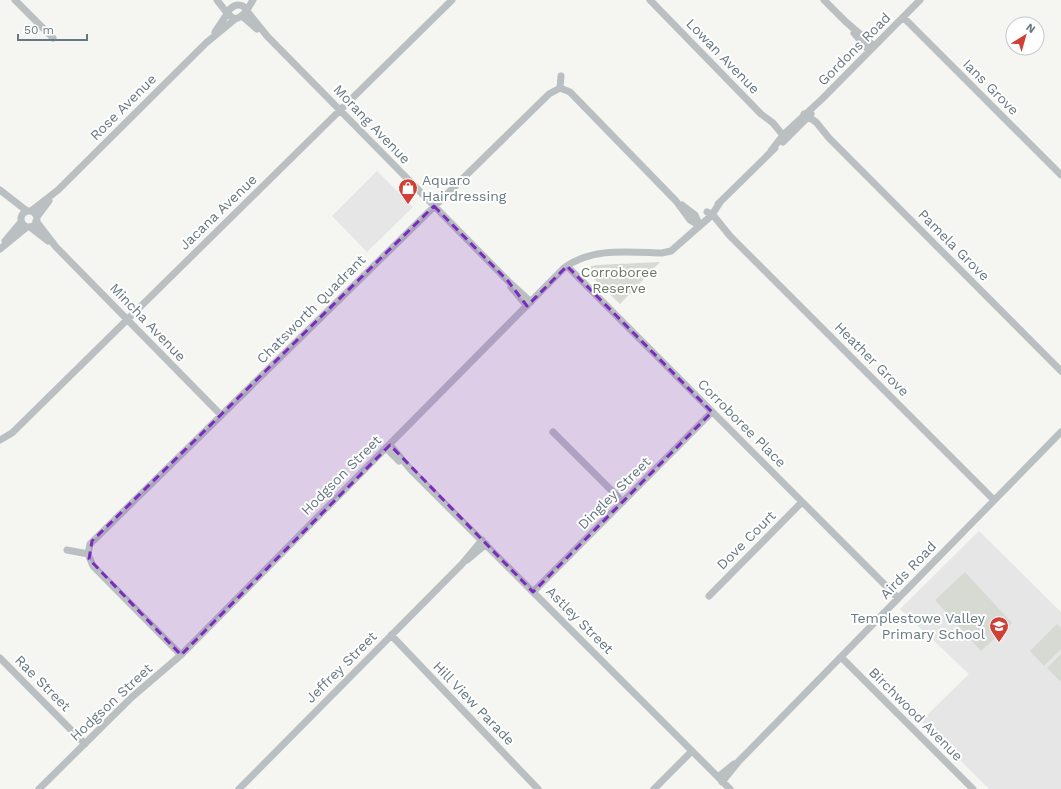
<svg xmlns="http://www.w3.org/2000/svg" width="1061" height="789" font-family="'Work Sans',sans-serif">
	<rect width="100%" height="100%" fill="#f5f5f2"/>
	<!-- built -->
	<path fill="#e6e6e6" d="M377,171l36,36 -46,45 -35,-36z
		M979,531l82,81v177h-72l-68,-68 48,-47 -69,-65z"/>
	<!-- green -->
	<path fill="#d6dad2" d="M660,262l-40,42 -30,-29 1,-9 6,-1z
		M965,572l47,51 -31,28 -46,-51z
		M1057,624l4,4v21l-17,17 -14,-15z
		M1061,654v28l-14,-14z"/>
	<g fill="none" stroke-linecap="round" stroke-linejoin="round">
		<!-- minor -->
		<path stroke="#bac0c2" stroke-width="7" d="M15,0l38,38
			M217,0l10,13
			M650,0l111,114 12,9 13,16
			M824,0l22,22 28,24
			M247,10c-5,-7 -12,-6 -17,-1l-3,5 8,5c10,-3 13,-11 18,-19
			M247,11l20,25 241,245 23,21
			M242,16l15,13
			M903,17l158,158
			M215,32l12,-18
			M854,33l15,18
			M560,88l1,-12
			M804,114l12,8 13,16 232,233
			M783,142l28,-28
			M771,151l13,-17 38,-35 98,-99
			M0,190l27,21
			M718,204l57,-56
			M682,205l13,10 5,11
			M21 219a8 8 0 1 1 16 0a8 8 0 1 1-16 0Z
			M31,211l27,-21 148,-147 29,-24
			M707,212l6,3 17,21 264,264
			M37,217l12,-16
			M36,221l20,26 165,168
			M30,227l18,14
			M5,241l16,-19
			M0,249l27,-22
			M567,266l331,332
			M511,287l16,19
			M553,432l70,70
			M0,440l12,-7 440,-433
			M390,445l21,25 319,319
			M386,448l13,13
			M67,550l21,4
			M467,560l19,-16
			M533,592l179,-180
			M709,596l93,-94
			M391,635l147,154
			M181,655l-88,-89 -5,-12 2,-10 459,-450 11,-6 10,4 106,109 14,19 10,6
			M841,657l132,132
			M0,658l85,86
			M718,777l16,-13
			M722,782l17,-21 322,-329
			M39,789l93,-92 49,-42 383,-387c28,-21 65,-16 98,-15l9,-2 40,-35 10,-15
			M239,789l223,-225 20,-24
			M654,789l38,-38"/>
	</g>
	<!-- marked area -->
	<path fill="#7b2cbf" fill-opacity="0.2" stroke="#7b2cbf" stroke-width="3" stroke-dasharray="8 5" stroke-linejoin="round" d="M434,206l74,75 19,25 40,-40 145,146 -179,180 -143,-147 -209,210 -92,-96 3,-18z"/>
	<!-- icons -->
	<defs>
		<g id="shop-pin" transform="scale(1)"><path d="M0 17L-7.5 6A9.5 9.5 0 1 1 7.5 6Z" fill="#d14036" stroke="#fff"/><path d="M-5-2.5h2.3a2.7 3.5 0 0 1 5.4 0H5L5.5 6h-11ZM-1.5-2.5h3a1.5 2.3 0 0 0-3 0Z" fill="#fff"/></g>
		<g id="school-pin" transform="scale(1)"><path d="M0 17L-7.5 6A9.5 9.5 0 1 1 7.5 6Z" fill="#d14036" stroke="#fff"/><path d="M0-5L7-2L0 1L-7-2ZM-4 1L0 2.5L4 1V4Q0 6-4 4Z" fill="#fff"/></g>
	</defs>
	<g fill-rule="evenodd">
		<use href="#shop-pin" x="408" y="188"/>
		<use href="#school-pin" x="999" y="626"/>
	</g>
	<g text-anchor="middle" stroke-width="4" stroke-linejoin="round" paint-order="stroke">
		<!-- street labels -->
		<g font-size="14" fill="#677980" stroke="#fff">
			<text transform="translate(854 49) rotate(-45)" y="5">Gordons Road</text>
			<text transform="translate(723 56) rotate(46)" y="5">Lowan Avenue</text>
			<text transform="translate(991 87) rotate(45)" y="5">Ians Grove</text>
			<text transform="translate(123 107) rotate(-45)" y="5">Rose Avenue</text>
			<text transform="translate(372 124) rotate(46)" y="5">Morang Avenue</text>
			<text transform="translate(218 212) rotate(-44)" y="5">Jacana Avenue</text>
			<text transform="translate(954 245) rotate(45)" y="5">Pamela Grove</text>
			<text transform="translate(311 309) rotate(-45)" y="5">Chatsworth Quadrant</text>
			<text transform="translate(148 322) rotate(46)" y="5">Mincha Avenue</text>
			<text transform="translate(872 359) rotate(45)" y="5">Heather Grove</text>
			<text transform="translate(742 423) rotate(45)" y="5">Corroboree Place</text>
			<text transform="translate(341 475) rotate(-45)" y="5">Hodgson Street</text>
			<text transform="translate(614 493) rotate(-45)" y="5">Dingley Street</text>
			<text transform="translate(746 540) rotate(-45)" y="5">Dove Court</text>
			<text transform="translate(908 570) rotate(-46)" y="5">Airds Road</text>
			<text transform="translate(580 620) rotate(45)" y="5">Astley Street</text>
			<text transform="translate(341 667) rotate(-45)" y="5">Jeffrey Street</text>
			<text transform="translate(43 683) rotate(45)" y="5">Rae Street</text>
			<text transform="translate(111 702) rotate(-43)" y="5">Hodgson Street</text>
			<text transform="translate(474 703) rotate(46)" y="5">Hill View Parade</text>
			<text transform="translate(916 714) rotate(45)" y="5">Birchwood Avenue</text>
		</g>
		<!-- poi labels -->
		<g font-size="14" fill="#677980" stroke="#fff" text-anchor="start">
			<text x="422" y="185">Aquaro<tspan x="422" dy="16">Hairdressing</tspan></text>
			<text x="985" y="623" text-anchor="end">Templestowe Valley<tspan x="985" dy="16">Primary School</tspan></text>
		</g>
		<!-- park labels -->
		<g font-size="14" fill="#6c7865" stroke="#fff">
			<text x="619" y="277">Corroboree<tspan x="619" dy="16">Reserve</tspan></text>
		</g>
	</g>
	<!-- north arrow -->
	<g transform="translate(1025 36) rotate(37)"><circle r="19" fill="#ffffff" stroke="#c2c9cc"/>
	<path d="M0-3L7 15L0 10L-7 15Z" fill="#d14036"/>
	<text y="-6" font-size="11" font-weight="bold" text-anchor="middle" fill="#677980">N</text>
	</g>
	<!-- scale -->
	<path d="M18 34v6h69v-6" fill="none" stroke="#677980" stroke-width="2"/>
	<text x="24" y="34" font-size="12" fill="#677980" stroke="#ffffff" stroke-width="3" paint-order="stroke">50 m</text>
</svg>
